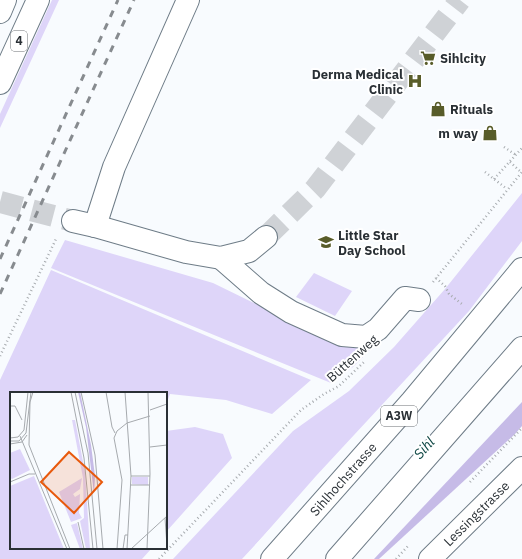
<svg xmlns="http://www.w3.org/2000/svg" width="522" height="559" font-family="'IBM Plex Sans',sans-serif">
	<rect width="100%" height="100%" fill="#f8fbfe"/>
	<!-- green -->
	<path fill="#ded5f9" d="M52,0h7l-59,128v-14z
		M522,193v50l-51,69 -229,247h-69l120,-128 56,-40 45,-44 51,-58z
		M65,240l148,43 125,61c20,5 25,1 44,-6l-29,29 -22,16 -280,-115z
		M51,270l260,110 -39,34 -46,-14 -56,-6 -4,11v-12h-155v155h141l-10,11h-142v-179z
		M314,273l38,18 -17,25 -39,-19z
		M195,427l28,7 9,24 -66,74v-101z"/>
	<!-- forest -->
	<path fill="#c6bbe7" d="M522,402v24l-7,8 -136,125h-5z"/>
	<!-- pier -->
	<path fill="#f8fbfe" d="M522,241v142l-40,47 -114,129h-125l73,-83 153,-165z"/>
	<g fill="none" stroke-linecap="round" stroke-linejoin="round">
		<!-- minor-tunnel -->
		<path stroke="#cfd2d6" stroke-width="22" stroke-dasharray="22 11" stroke-linecap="butt" d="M0,202l73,19
			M266,237l49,-48 145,-189"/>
		<!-- minor casing -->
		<g stroke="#6e7c87" stroke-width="24">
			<g id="minor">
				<path d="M0,12l5,-12"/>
				<path d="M73,221l22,5 91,26 35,6 28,-7 17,-14"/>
				<path d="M95,226l19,-59 74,-167"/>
				<path d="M221,258l40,35 30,19 51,23 24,2 12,-8 27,-31 14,2"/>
				<path id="s1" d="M430,559l92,-91"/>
			</g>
		</g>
		<!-- major casing -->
		<g stroke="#6e7c87" stroke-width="24">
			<path id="major" d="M0,83l38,-83"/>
		</g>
		<!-- highway casing -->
		<g stroke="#6e7c87" stroke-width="24">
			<g id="highway">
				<path id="s2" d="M272,559l140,-158 110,-132"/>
				<path d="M337,559l185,-211"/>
			</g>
		</g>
		<!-- path -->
		<path stroke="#a7abaf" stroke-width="2.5" stroke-dasharray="1 3" stroke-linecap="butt" d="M504,147l12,8
			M510,162l11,10
			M485,172l22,17
			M494,179l28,-31
			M436,278l9,8 4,8 13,10
			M433,282l89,-110
			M0,356l57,-119
			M470,482l52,-54
			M159,559l142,-149 23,-16 15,-8 26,-25
			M396,559l12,-13"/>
		<!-- minor -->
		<use href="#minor" stroke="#fff" stroke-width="22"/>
		<!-- major -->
		<use href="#major" stroke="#fff" stroke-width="22"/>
		<!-- highway -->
		<use href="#highway" stroke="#fff" stroke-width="22"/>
		<!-- rail -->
		<path stroke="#878b8f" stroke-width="3" stroke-dasharray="7 7" stroke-linecap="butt" d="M0,259l118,-259
			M0,294l134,-294"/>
	</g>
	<!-- icons -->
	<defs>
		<g id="supermarket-bare" transform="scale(1.2)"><path d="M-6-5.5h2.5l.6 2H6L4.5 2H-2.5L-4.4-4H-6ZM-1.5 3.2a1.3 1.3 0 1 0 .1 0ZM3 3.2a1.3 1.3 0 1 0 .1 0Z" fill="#585c29" stroke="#fff" stroke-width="2.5" paint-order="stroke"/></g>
		<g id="hospital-bare" transform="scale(1.2)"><path d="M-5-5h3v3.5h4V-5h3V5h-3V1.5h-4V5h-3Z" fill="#585c29" stroke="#fff" stroke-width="2.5" paint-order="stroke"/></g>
		<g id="shop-bare" transform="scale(1.2)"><path d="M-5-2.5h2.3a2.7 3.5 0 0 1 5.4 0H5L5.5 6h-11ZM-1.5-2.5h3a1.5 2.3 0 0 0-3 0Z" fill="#585c29" stroke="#fff" stroke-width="2.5" paint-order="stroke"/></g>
		<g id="school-bare" transform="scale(1.2)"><path d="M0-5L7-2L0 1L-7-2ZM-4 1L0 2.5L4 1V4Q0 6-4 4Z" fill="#585c29" stroke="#fff" stroke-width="2.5" paint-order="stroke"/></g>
	</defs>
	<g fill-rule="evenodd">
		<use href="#supermarket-bare" x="428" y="58"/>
		<use href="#hospital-bare" x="415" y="81"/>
		<use href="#shop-bare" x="438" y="109"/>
		<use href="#shop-bare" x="490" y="133"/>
		<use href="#school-bare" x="326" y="242"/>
	</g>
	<g text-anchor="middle" stroke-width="4" stroke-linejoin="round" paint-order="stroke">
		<!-- shield labels -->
		<g fill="#fff" stroke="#6a6e72" stroke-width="1">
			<rect x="11" y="31" width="16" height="20" rx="3"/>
			<rect x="381" y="406" width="36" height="20" rx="3"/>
		</g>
		<g font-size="12" font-weight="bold" fill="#2a3035">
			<text x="19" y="45">4</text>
			<text x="399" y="420">A3W</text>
		</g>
		<!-- poi labels -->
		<g font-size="13" font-weight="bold" fill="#2a3035" stroke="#fff" text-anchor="start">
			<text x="440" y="63">Sihlcity</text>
			<text x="403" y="79" text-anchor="end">Derma Medical<tspan x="403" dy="15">Clinic</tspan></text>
			<text x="450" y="114">Rituals</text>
			<text x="478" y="138" text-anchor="end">m way</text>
			<text x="338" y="240">Little Star<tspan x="338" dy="15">Day School</tspan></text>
		</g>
		<!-- street labels -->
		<g font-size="13" fill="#2a3035" stroke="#fff">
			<text transform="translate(352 358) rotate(-42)" y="5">Büttenweg</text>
			<text dy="5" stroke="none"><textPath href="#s2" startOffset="107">Sihlhochstrasse</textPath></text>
			<text dy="5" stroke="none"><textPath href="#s1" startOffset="65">Lessingstrasse</textPath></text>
		</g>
		<!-- water labels -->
		<g font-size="14" font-style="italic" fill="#114946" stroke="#fff">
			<text transform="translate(424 448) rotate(-48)" y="5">Sihl</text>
		</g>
	</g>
	<!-- overview -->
	<g transform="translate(10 392)">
		<rect width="157" height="157" fill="#f8fbfe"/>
		<path d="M62,28h3l10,52 5,77h-4l-6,-28 4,-3 -1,-40zM10,57l10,21 -18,9 -2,-1v-25zM24,84l30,73h-54v-63zM122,85h16v8l-16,-1zM72,86l-2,11 -7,5 2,3 5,-3 -1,19 3,5 -11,4 -12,-30zM67,131l6,26h-3l-9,-24z" fill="#ded5f9"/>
		<path d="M68,0h2l11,53 4,31 -1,18 -8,-67z" fill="#c6bbe7"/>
		<path fill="none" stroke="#a6aaae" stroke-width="1" d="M23,0l-3,10 -1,43 41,104M61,0l13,66 9,91M65,0l13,61 9,96M71,0l14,63 8,94M96,0l6,35 3,6M115,0l6,84 -4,73M0,14h5l7,14M140,18l17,-6M10,44l47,113M0,46l8,-1 6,-7 4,-38M0,49h9l7,-8 5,-41M0,52l12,-2 5,-7M140,55l17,-2M121,84h19M0,90l19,-8h6M121,93h19M155,126l2,28M68,130l6,27M107,157l5,-69 -8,-42 3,-7 10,-8 23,-7M113,157l2,-14h3M121,157l36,-33M137,157l3,-75 -2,-82"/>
		<path fill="#e8590c" fill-opacity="0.15" stroke="#e8590c" stroke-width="2" d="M59,60l33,30 -28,31 -33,-31z"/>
		<rect width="157" height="157" fill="none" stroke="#2a3035" stroke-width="2"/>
	</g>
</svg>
